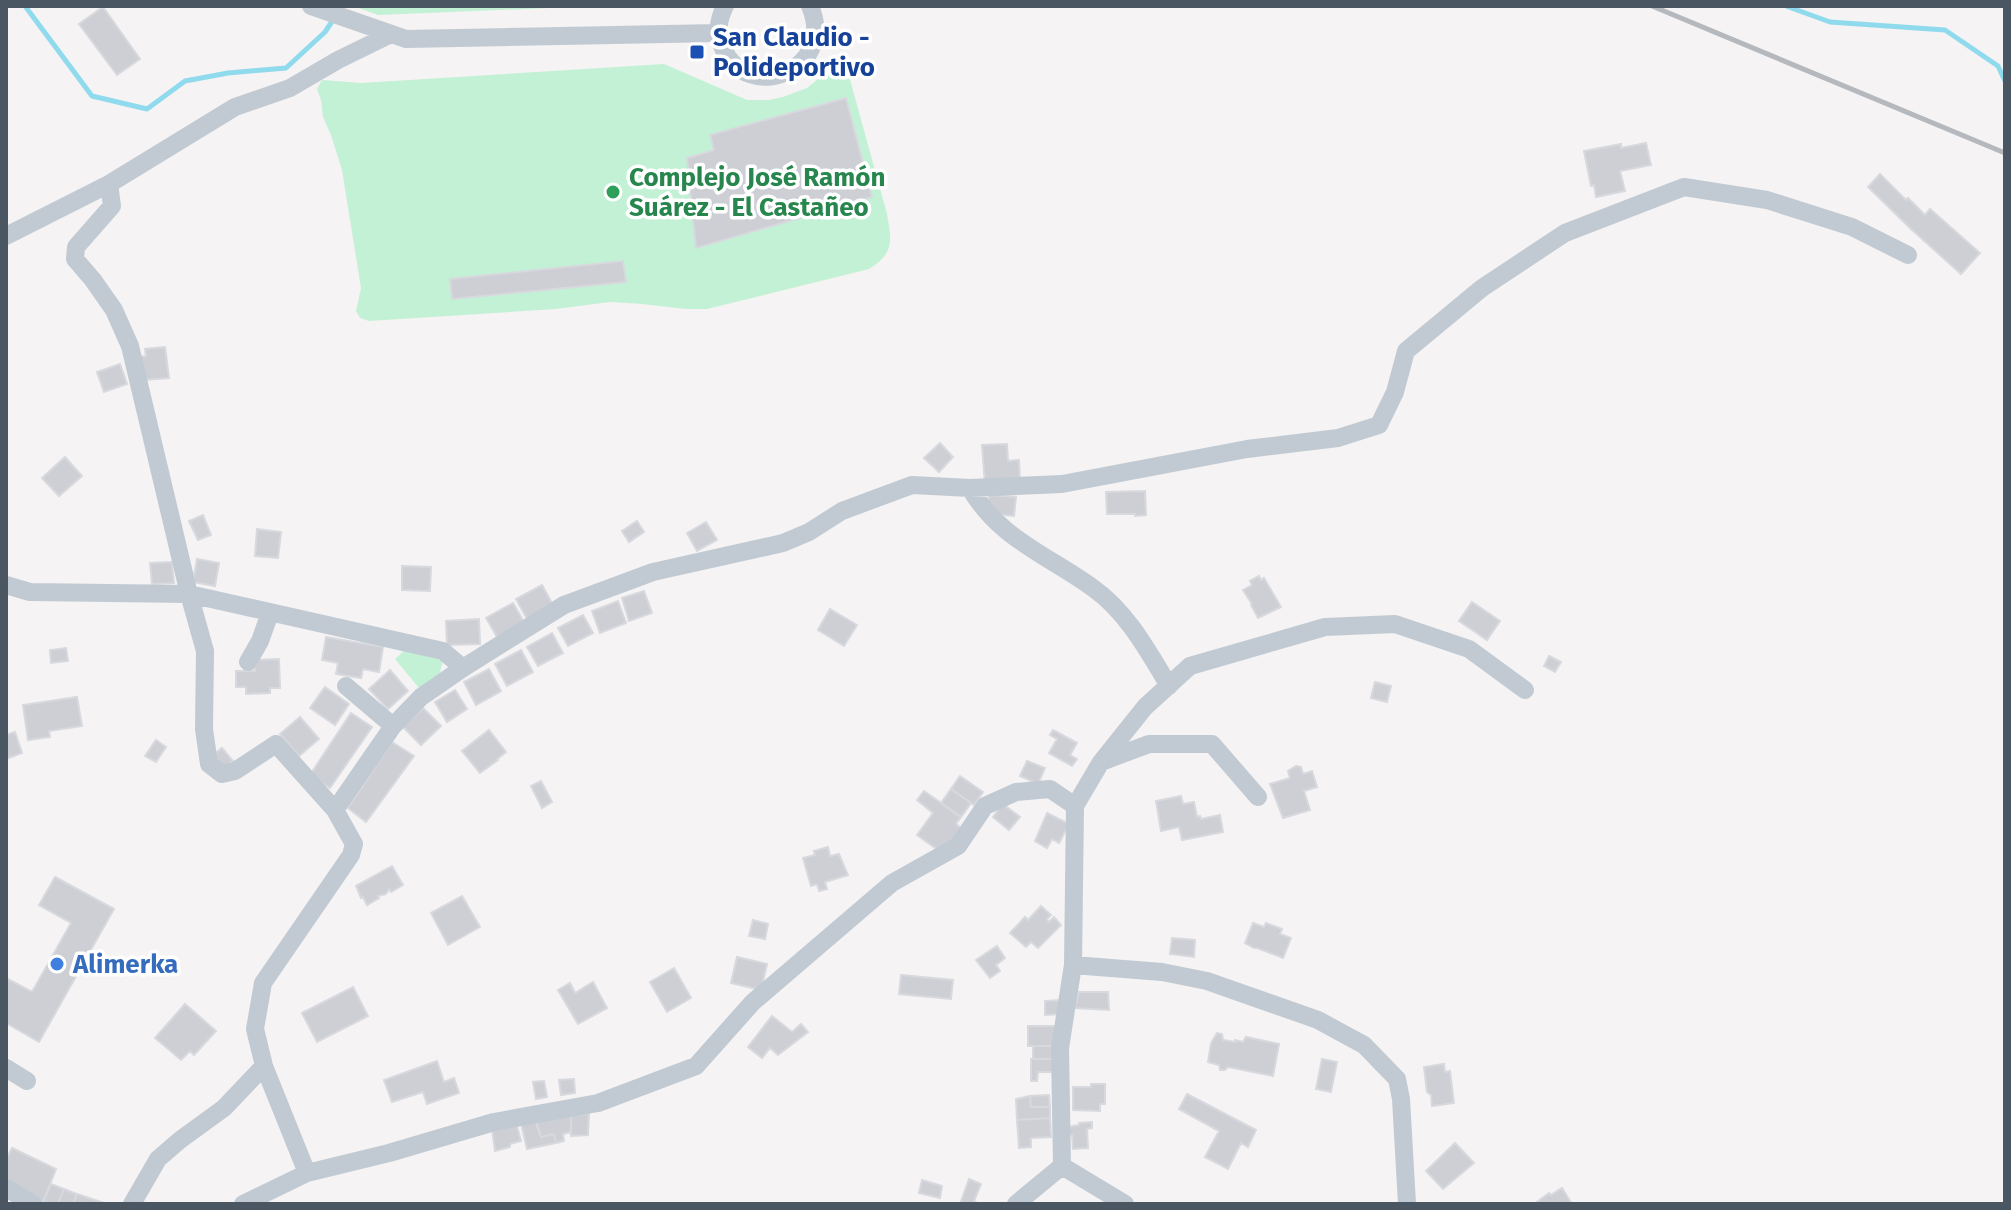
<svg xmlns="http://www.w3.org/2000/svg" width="2011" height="1210" font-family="'Fira Sans',sans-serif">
	<rect width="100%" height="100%" fill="#f5f3f3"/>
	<!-- green -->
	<path fill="#c3f1d5" d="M353,6h244l-219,9z
		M843,54l44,160c5,28 7,39 -18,55l-162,40h-21l-44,-5 -32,-2 -55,7 -186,12 -9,-3 -4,-7 5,-23 -19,-118 -11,-35 -8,-18 -2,-17 -4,-11 5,-9 39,3 303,-19 83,36h22l14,-3 24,-9 11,-9 10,-14z
		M407,648l36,12 -3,13 -21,15 -24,-29z"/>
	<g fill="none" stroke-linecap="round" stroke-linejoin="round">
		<!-- stream -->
		<path stroke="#90daee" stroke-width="5" d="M25,6l67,90 55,13 38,-28 43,-8 58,-5 39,-36 8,-12
			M1786,6l44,16 115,8 53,36 7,15"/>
	</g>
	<!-- building -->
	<path fill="#cdcfd5" stroke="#d7d9de" stroke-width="2" d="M103,7l37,52 -23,16 -38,-51z
		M846,98l26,99 -176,51 -9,-90 27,-8 -4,-15z
		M1646,143l5,22 -31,6 5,20 -29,6 -2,-12 -3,1 -7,-35 37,-7v4z
		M1880,174l26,26 2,-2 17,17 5,-6 50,44 -19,21 -50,-45 -43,-42z
		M623,261l3,21 -174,17 -2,-20z
		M165,347l4,31 -27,2 -5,-23 9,-1 -1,-7z
		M120,364l7,20 -23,8 -7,-20z
		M940,443l13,14 -14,15 -15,-14z
		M1007,444l1,17 11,-1 1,23 -35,2 -3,-40z
		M65,457l17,19 -23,20 -17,-18z
		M1145,491l1,24 -11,1v-2h-28l-1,-22z
		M990,495l26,2 -2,19 -19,-2 -9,-11z
		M203,515l8,20 -13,5 -9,-19z
		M637,521l7,11 -15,10 -7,-11z
		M706,522l11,18 -20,11 -10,-18z
		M257,529l24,3 -3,26 -23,-2z
		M197,559l22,4 -4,23 -22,-4z
		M172,562l2,21 -22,1 -2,-21z
		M402,566l29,1 -1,24 -28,-1z
		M1259,576l2,4 3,-2 17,29 -23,11 -7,-13 1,-1 -9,-14 9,-5 -2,-4z
		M542,585l11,20 -26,14 -11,-20z
		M644,591l8,22 -23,8 -7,-23z
		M618,601l8,22 -26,10 -8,-22z
		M1472,602l28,19 -13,19 -28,-19z
		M513,603l11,19 -27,15 -11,-19z
		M830,609l27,16 -13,21 -26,-16z
		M583,615l10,18 -25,13 -10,-18z
		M479,619l1,25 -33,1 -1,-24z
		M552,633l11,20 -25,13 -11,-19z
		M326,637l57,10 -4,25 -16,-3 -2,9 -25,-4 2,-11 -16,-3z
		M66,648l2,13 -17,2 -1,-13z
		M521,650l12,22 -26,14 -12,-22z
		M1549,656l12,6 -6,10 -11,-6z
		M279,659l1,29h-10v5l-24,1v-7h-10v-16h19v-11z
		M489,669l12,22 -25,14 -12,-23z
		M390,670l18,21 -20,18 -19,-20z
		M1375,682l16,4 -4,16 -16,-4z
		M325,687l24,17 -14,21 -25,-17z
		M455,690l12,19 -20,13 -12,-20z
		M77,697l5,29 -33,5 1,6 -22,3 -5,-35z
		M423,708l18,18 -20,19 -18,-18z
		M351,713l21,14 -42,61 -20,-13z
		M300,717l19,22 -20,17 -19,-22z
		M489,730l17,22 -9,7 1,1 -18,13 -18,-22z
		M1053,730l24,13 -7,12 7,4 -5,7 -23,-13 8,-14 -7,-4z
		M15,732l7,21 -16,6v-24z
		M156,740l10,7 -10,15 -11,-6z
		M392,742l22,14 -48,66 -18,-14z
		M222,748l11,13 -10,7 -10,-13z
		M1027,761l18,7 -7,16 -18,-8z
		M1296,766l5,1 2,7 9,-3 5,16 -13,4 6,19 -27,8 -13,-34 20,-6 -2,-7z
		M960,776l23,16 -9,13 -23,-16z
		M541,781l11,21 -10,6 -11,-22z
		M951,789l20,14 -10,14 -20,-14z
		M924,791l37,26 -5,7 9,7 -23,22 -25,-18 16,-22 -16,-13z
		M1181,796l2,8 11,-2 3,15 3,-1 1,3 19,-4 3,17 -41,8 -3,-13 -18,4 -5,-30z
		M1003,804l17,13 -11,13 -16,-13z
		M1047,813l22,11 -10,19 -7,-4 -5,9 -12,-7z
		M828,847l2,9 9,-2 9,21 -23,7 2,7 -8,2 -2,-7 -6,2 -8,-28 12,-3 -1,-4z
		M392,866l11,19 -12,7 -2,-3 -3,5 -8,2 1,2 -12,7 -4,-8 -2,1 -5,-12z
		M55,877l59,32 -75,133 -33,-19v-45l26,14 39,-69 -32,-18z
		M462,896l18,31 -32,18 -17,-32z
		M1041,906l10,9 -4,4 2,3 5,-5 7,8 -23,23 -7,-6 -5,5 -16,-14 15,-16 3,3z
		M753,920l15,4 -3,15 -16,-3z
		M1253,923l11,4 2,-4 16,6 -2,5 11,4 -8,20 -26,-10h-3l-9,-5z
		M1172,938l23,2 -1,17 -24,-3z
		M997,946l8,12 -9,7 4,6 -10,7 -14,-18z
		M737,957l30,7 -6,26 -30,-7z
		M674,968l17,30 -24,14 -17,-30z
		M901,975l52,5 -2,19 -52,-5z
		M593,982l14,26 -29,16 -20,-34 12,-7 5,10z
		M353,987l15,29 -51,26 -15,-29z
		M1079,992h29l1,18 -34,-2z
		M1062,1000v14l-17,1v-14z
		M185,1004l31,27 -22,24 -4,-4 -9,9 -26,-22z
		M772,1016l20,16 9,-8 7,8 -30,23 -8,-7 -8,10 -14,-11z
		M1028,1026h27v20h-27z
		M1217,1033l5,1 1,6 12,2v-2l8,2 3,-5 33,7 -6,32 -45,-9 -3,3h-5l-1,-5 -11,-3 3,-19z
		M1033,1046h22v13h-22z
		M1031,1059h24v13h-17l-1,9h-6z
		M1322,1059l15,3 -6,30 -15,-3z
		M437,1061l7,21 10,-4 5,15 -32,11 -4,-12 -31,10 -8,-22z
		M1444,1064l1,8 5,-1 4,32 -22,3 -1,-11 -4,-3 -3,-25z
		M574,1079l1,14 -14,2 -2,-15z
		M544,1081l3,16 -11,2 -3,-17z
		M1091,1084h14v20h-5v7l-27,-1v-23h18z
		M1187,1094l69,36 -8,17 -7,-4 -13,26 -23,-12 14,-26 -40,-22z
		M1049,1095l1,12h-19l-1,-11z
		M1030,1096l1,11h19v11l-33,2 -1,-21z
		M589,1114l-1,21 -17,1v-21z
		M571,1115v17l-8,2 1,7 -8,2 -2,-9 -13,3 -5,-16z
		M1050,1118l1,19 -20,1v9l-12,1 -2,-28z
		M535,1120l6,17 13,-3 2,9 -29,6 -6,-26z
		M516,1122l5,19 -11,3v3l-15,4 -3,-22z
		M1092,1122v6l-5,1 1,19 -15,1 -1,-14h-4l-1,-8 12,-2v-2z
		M1455,1143l19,20 -31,26 -17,-18z
		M12,1148l44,21 -13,33 -22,-8 -15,-10v-24z
		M969,1179l12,5 -7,17 3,2 -1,1h-16z
		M922,1180l20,6 -2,12 -21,-5z
		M51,1184l13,5 -6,15 -15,-2z
		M1562,1188l10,16h-38l15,-11 2,2z
		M64,1189l13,5 -4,10h-15z
		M77,1194l30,10h-34z"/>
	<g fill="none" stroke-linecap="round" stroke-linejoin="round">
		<!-- street -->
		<path stroke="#c1cad2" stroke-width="18" d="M311,6l95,33 312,-6
			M725,6c-7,14 -9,27 -2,42 23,56 115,23 87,-42
			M109,184l3,22 -36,41 -1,12 18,21 21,30 16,36 59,248 16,57 -1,78 5,35 13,10 13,-3 41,-27 59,66
			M6,236l103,-52 126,-77 55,-19 48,-28 51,-25
			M970,488c28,50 79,68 123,100 34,24 55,63 76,98
			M6,585l24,7 159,2 254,57 20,17 -42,29 -28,29 -58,84 19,34 -3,11 -88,128 -8,46 9,37 -40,42 -44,32 -22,19 -26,45
			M248,662l12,-21 10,-28
			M463,668l101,-63 89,-33 130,-29 26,-11 33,-21 70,-26 58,3 92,-4 185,-35 91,-11 41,-13 16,-33 11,-41 76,-63 83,-55 119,-46 83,13 85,27 56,28
			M346,686l47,40
			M1101,762l44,-55 45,-41 135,-39 70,-3 74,25 56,41
			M1075,806l26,-44 48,-18h63l46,53
			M1073,965l89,7 45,9 111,39 46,25 33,34 4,20 6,105
			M264,1066l43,107
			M6,1068l21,13
			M1062,1166l63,38
			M6,1188l27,16
			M243,1204l64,-31 82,-20 105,-31 104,-19 98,-37 57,-64 139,-119 66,-37 27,-40 31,-14 34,-3 25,17 -2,159 -13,83 2,118 -46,38"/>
		<!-- rail -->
		<path stroke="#b5b8bd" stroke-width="5" d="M1652,6l353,147"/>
	</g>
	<!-- markers -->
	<rect fill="#1a4fb4" stroke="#fff" stroke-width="3" x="689" y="44" width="16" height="16" rx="4"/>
	<circle fill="#2e9e5b" stroke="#fff" stroke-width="3" cx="613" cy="192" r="8"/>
	<circle fill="#3f7fe0" stroke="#fff" stroke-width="3" cx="57" cy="964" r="8"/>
	<g text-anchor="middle" stroke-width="7" stroke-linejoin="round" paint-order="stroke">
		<!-- transit labels -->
		<g font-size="26" font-weight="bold" fill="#164399" stroke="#fff" text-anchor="start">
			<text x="713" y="46">San Claudio -<tspan x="713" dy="30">Polideportivo</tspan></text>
		</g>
		<!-- leisure labels -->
		<g font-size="26" font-weight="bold" fill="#27864d" stroke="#fff" text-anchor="start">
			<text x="629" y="186">Complejo José Ramón<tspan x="629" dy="30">Suárez - El Castañeo</tspan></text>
		</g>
		<!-- shop labels -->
		<g font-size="26" font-weight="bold" fill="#366cbe" stroke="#fff" text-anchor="start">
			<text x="73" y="973">Alimerka</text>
		</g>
	</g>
	<!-- border -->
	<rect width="2011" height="1210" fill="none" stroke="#4a5661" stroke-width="16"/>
</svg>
